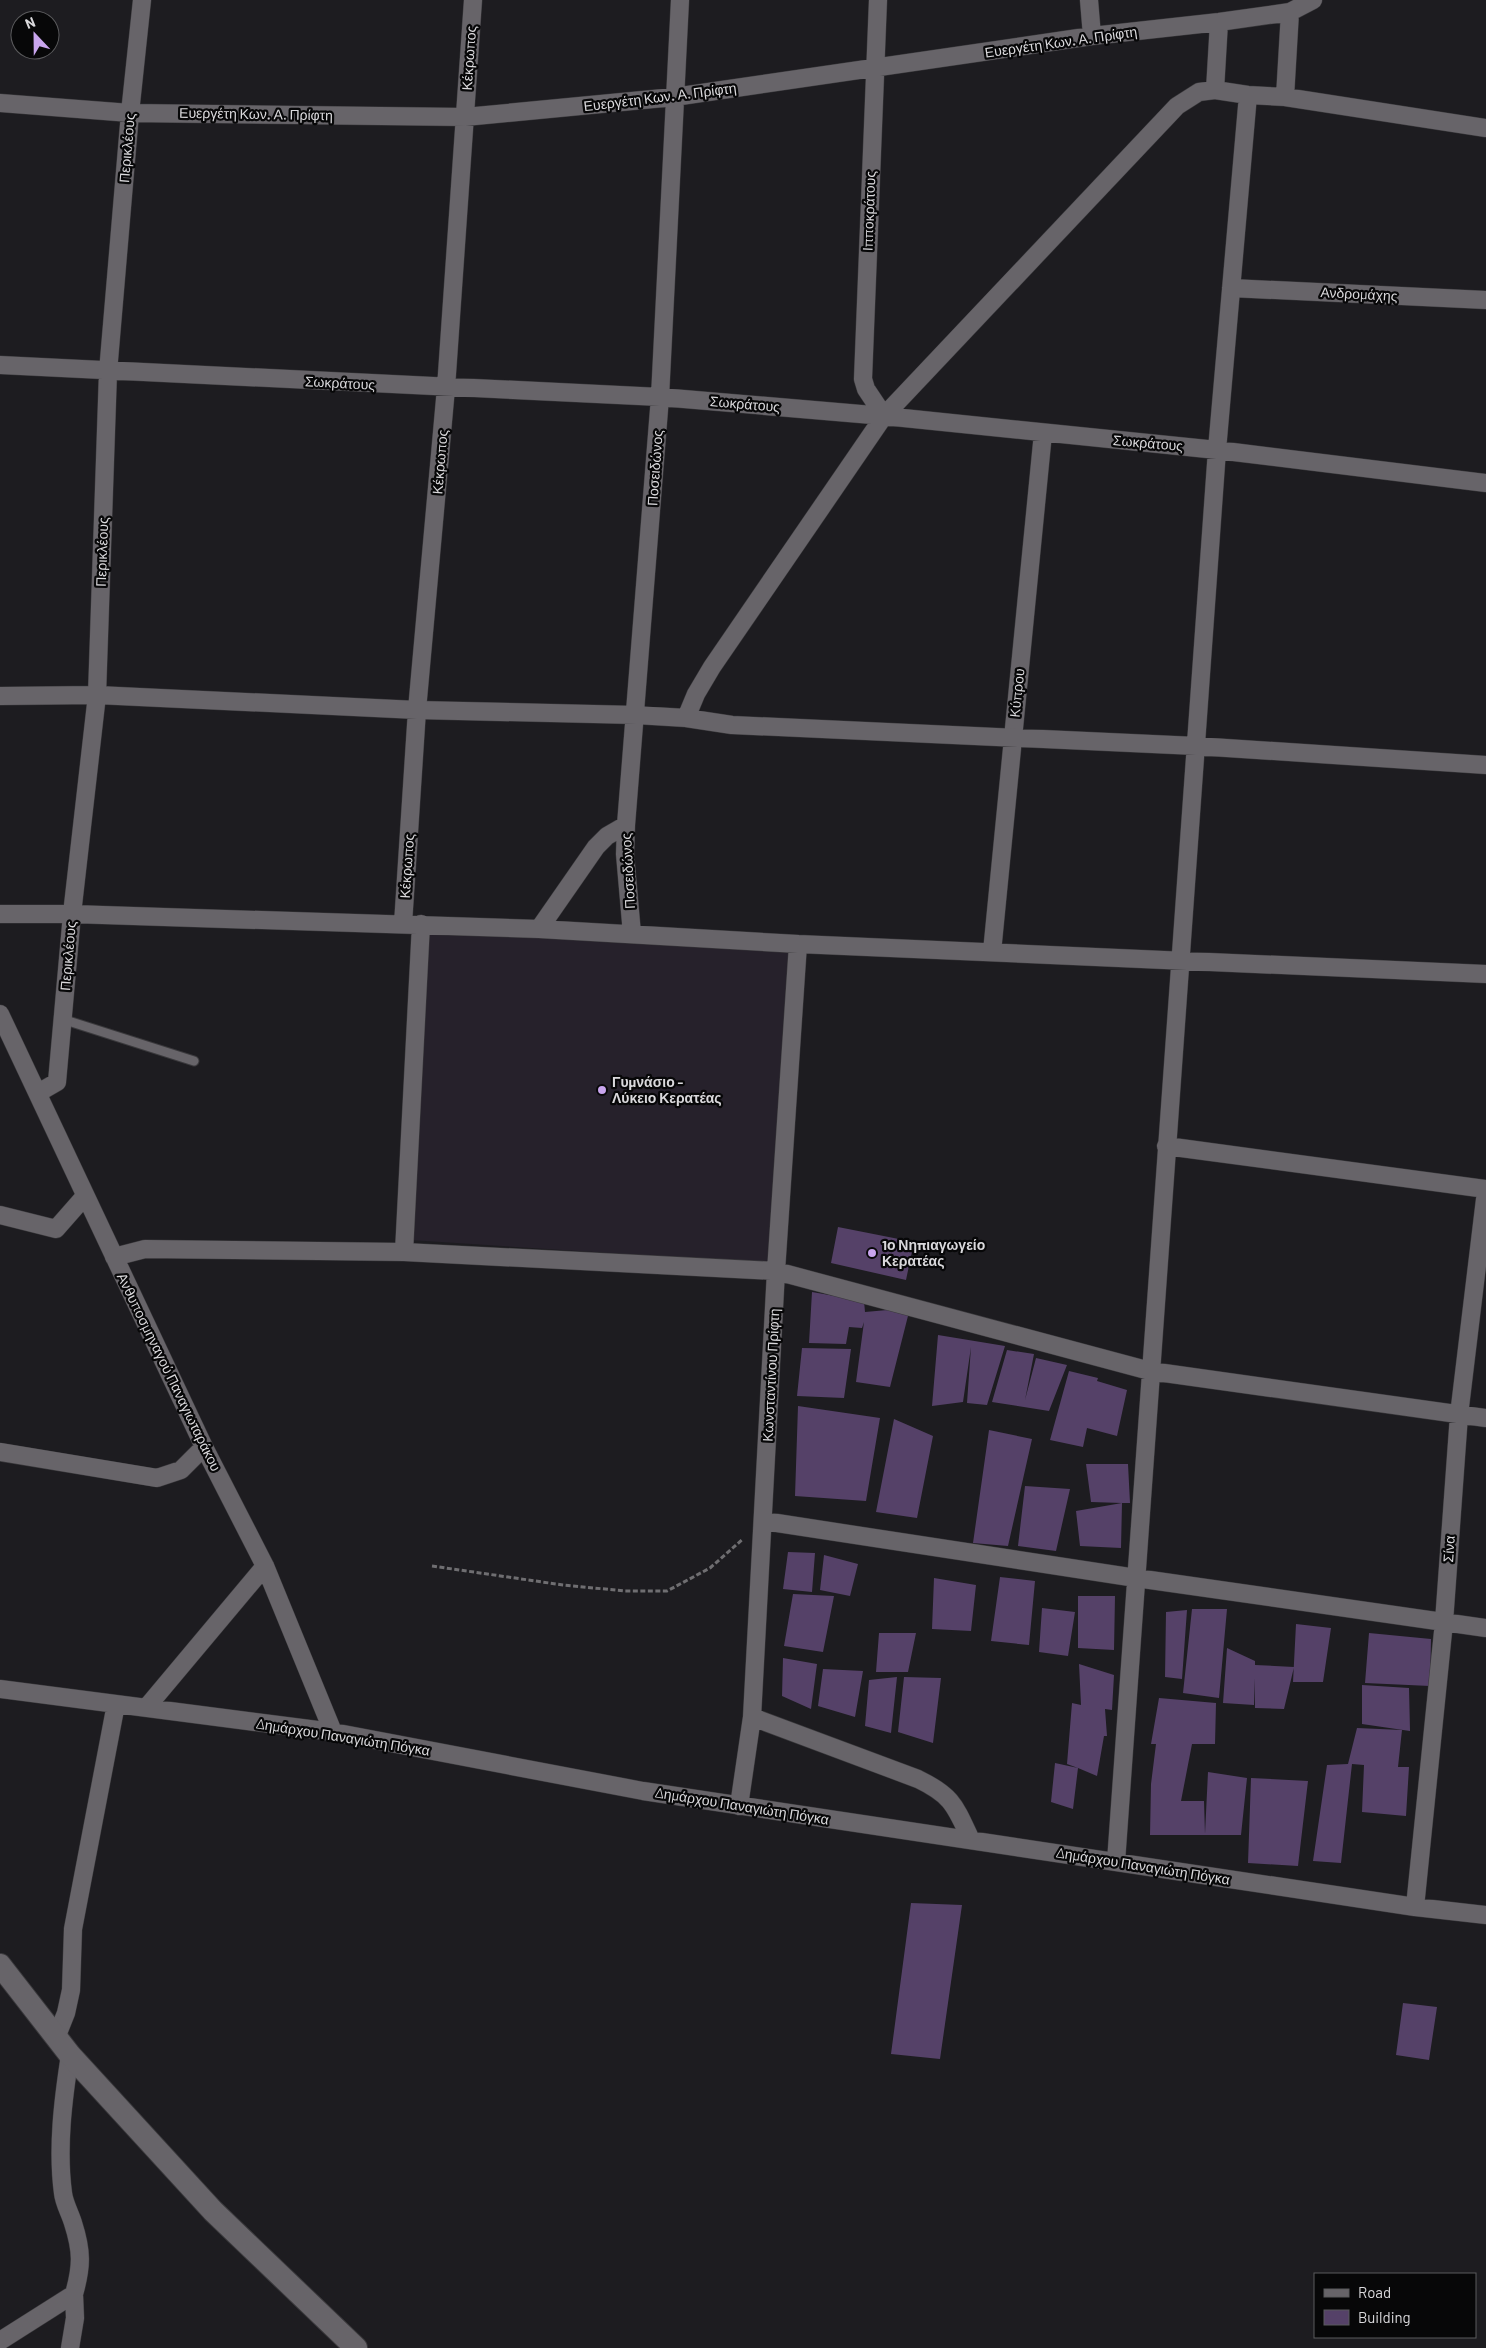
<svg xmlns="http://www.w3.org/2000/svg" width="1486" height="2348" font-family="Barlow,sans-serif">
	<rect width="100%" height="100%" fill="#1d1c20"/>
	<!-- built -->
	<path fill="#26212b" d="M423,927l372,13 -17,324 -368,-24z"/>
	<!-- building -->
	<path fill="#554168" d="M838,1227l76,15 -8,38 -75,-17z
		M812,1292l52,9 1,11 45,-4 -20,79 -34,-5 8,-60 -2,6 -13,-1 -3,17 -37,-1z
		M938,1335l67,11 -18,59 -20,-2 4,-56 -8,55 -31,4z
		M802,1348l49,1 -7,49 -47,-2z
		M1007,1350l27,4 -9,46 11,-42 31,7 -18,46 -57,-9z
		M1069,1371l29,7 -1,3 30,9 -10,46 -30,-8 -4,19 -33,-7z
		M798,1406l82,12 -14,83 -71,-5z
		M894,1419l39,17 -16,82 -41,-6z
		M989,1430l43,9 -24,107 -35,-3z
		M1086,1464h42l2,39h-8l-1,45 -41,-2 -4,-35 46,-8 -31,-1z
		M1025,1486l45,3 -14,62 -38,-5z
		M788,1552l27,1 -3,39 -29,-3z
		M824,1555l34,9 -8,32 -30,-6z
		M1000,1577l35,4 -6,64 -38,-4z
		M934,1578l42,7 -5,46 -39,-2z
		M793,1594l41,2 -11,56 -39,-6z
		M1078,1596h37l-1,54 -36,-2z
		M1042,1608l33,4 -7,44 -29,-4z
		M1192,1609h35l-8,89 -36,-5z
		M1187,1610l-5,69 -17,-2 1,-65z
		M1296,1624l35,4 -8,54h-30z
		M879,1633h37l-8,39h-32z
		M1369,1633l62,6 -1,47 -65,-3z
		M1227,1648l28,13v4l39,2 -10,42 -29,-1v-30l-1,27 -31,-2z
		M783,1658l34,6 -6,45 -29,-13z
		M1079,1664l35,11 -2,35 -7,-1 2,27h-3l-7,40 -19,-8 -5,41 -22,-7 4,-39 23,5 -11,-4 5,-61 9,2z
		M823,1669l40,2 -8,46 -37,-11z
		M897,1677l-6,56 -26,-7 4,-46z
		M904,1677l37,1 -8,65 -35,-11z
		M1362,1685l47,3 1,43 -48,-7z
		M1159,1698l57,5 -1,41h-23l-11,57h23l1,33 3,-62 39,6 -6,57h-91l1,-51 5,-40h-5z
		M1357,1728l45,2 -4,37h11l-3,49 -44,-4 2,-47 -12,-1 -11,99 -28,-2 14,-96 21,-1z
		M1251,1778l57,3 -10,85 -50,-3z
		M911,1903l51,2 -22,154 -49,-5z
		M1403,2003l34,4 -8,53 -33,-5z"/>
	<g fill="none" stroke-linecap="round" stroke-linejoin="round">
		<!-- service casing -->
		<g stroke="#3a393c" stroke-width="11">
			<path id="service" d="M62,1019l132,42"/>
		</g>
		<!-- minor casing -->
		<g stroke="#3a393c" stroke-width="19">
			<path id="minor" d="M878,0l-15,379 3,10 18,27
				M1089,0l3,36
				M1215,90l33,5 37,2 201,31
				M1285,97l5,-85
				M0,103l130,10 335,4 209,-20 418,-61 127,-14 71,-10 23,-12
				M1231,288l255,12
				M0,365l660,32 224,19 333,34 269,33
				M0,696l97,-1 320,15 219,5 50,3 46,7 464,21 290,19
				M686,718l10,-24 16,-27 172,-251 293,-310 22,-14 16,-2 4,-68
				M0,914h72l467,15 259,15 688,30
				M403,924l14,-214 29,-322 27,-388
				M539,929l57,-82 11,-11 19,-11
				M632,934l-7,-80 1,-29 34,-428 20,-397
				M992,952l51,-519
				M0,1014l204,433 61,119 68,166
				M38,1093l19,-11 15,-168 25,-219 11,-323 22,-259 12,-113
				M1166,1146l320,43
				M0,1215l56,14 29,-33
				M404,1252l17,-328
				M114,1257l31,-8 259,3 372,19 374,100 336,47
				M0,1452l157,26 24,-8 23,-23
				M764,1521l372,57 350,50
				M0,1689l333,43 310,59 772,116 71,8
				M146,1708l119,-142
				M752,1717l166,62c35,17 37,27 53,61
				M739,1806l13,-89 24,-446 22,-327
				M1116,1862l101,-1412 31,-355
				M1415,1907l29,-285 15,-207 27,-224
				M56,2038l10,-25 5,-23 2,-61 43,-225
				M0,2341l74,-47c8,-28 8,-43 -1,-71 -3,-10 -9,-20 -10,-30 -6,-45 0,-93 7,-138
				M70,2348l5,-30 -1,-24"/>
		</g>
		<!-- tertiary casing -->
		<g stroke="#3a393c" stroke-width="24">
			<path id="tertiary" d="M0,1965l70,90 143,156 143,137"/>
		</g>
		<!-- path -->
		<path stroke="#6f6e71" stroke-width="3" stroke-dasharray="5 2.5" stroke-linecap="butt" d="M432,1566l131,19 62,6h42l43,-23 33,-29"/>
		<!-- service -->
		<use href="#service" stroke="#676469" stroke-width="9"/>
		<!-- minor -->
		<use href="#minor" stroke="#676469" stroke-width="18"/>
		<!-- tertiary -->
		<use href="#tertiary" stroke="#676469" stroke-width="22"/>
	</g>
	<!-- markers -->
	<g fill="#c9a5ee" stroke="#070708" stroke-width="2">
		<circle cx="602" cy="1090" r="5"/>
		<circle cx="872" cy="1253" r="5"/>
	</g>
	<g text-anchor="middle" stroke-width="4.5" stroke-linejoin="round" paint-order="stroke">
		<!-- street labels -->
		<g font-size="14" fill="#dad9dc" stroke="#070708">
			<text transform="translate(1061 42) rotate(-8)" y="5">Ευεργέτη Κων. Α. Πρίφτη</text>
			<text transform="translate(469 58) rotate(-86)" y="5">Κέκρωπος</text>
			<text transform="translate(660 97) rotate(-7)" y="5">Ευεργέτη Κων. Α. Πρίφτη</text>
			<text transform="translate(256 114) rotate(1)" y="5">Ευεργέτη Κων. Α. Πρίφτη</text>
			<text transform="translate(127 148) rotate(-85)" y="5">Περικλέους</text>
			<text transform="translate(869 211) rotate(-88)" y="5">Ιπποκράτους</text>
			<text transform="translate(1359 294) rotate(3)" y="5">Ανδρομάχης</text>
			<text transform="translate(340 383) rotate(3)" y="5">Σωκράτους</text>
			<text transform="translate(745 404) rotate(5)" y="5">Σωκράτους</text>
			<text transform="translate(1148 443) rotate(5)" y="5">Σωκράτους</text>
			<text transform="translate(440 462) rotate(-85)" y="5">Κέκρωπος</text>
			<text transform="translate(655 468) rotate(-86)" y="5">Ποσειδώνος</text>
			<text transform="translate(102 552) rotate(-88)" y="5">Περικλέους</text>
			<text transform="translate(1017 693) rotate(-84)" y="5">Κύπρου</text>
			<text transform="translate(407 866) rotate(-86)" y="5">Κέκρωπος</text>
			<text transform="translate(628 871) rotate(-93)" y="5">Ποσειδώνος</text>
			<text transform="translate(68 956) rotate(-85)" y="5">Περικλέους</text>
			<text transform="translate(169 1372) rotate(64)" y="5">Ανθυποσμηναγού Παναγιωταράκου</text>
			<text transform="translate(771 1375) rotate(-87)" y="5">Κωνσταντίνου Πρίφτη</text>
			<text transform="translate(1449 1549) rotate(-86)" y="5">Σίνα</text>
			<text transform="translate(343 1737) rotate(9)" y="5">Δημάρχου Παναγιώτη Πόγκα</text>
			<text transform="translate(742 1806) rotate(9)" y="5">Δημάρχου Παναγιώτη Πόγκα</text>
			<text transform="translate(1143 1866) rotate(9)" y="5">Δημάρχου Παναγιώτη Πόγκα</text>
		</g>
		<!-- poi labels -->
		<g font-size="14" font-weight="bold" fill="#dad9dc" stroke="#070708" text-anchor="start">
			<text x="612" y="1087">Γυμνάσιο -<tspan x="612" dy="16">Λύκειο Κερατέας</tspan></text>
			<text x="882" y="1250">1ο Νηπιαγωγείο<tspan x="882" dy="16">Κερατέας</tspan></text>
		</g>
	</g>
	<!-- legend -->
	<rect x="1314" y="2273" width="162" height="65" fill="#070708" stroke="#5b5b5d"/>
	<rect x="1324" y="2289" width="25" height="8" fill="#676469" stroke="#5b5b5d"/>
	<text x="1358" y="2298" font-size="15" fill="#dad9dc">Road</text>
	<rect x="1324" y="2310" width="25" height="15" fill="#554168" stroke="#5b5b5d"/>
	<text x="1358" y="2323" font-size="15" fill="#dad9dc">Building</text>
	<!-- north arrow -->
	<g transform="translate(35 35) rotate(338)"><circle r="24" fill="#070708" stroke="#5b5b5d"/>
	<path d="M0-4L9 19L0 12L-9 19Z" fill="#c9a5ee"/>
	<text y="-8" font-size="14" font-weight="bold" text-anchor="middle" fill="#dad9dc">N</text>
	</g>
</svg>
